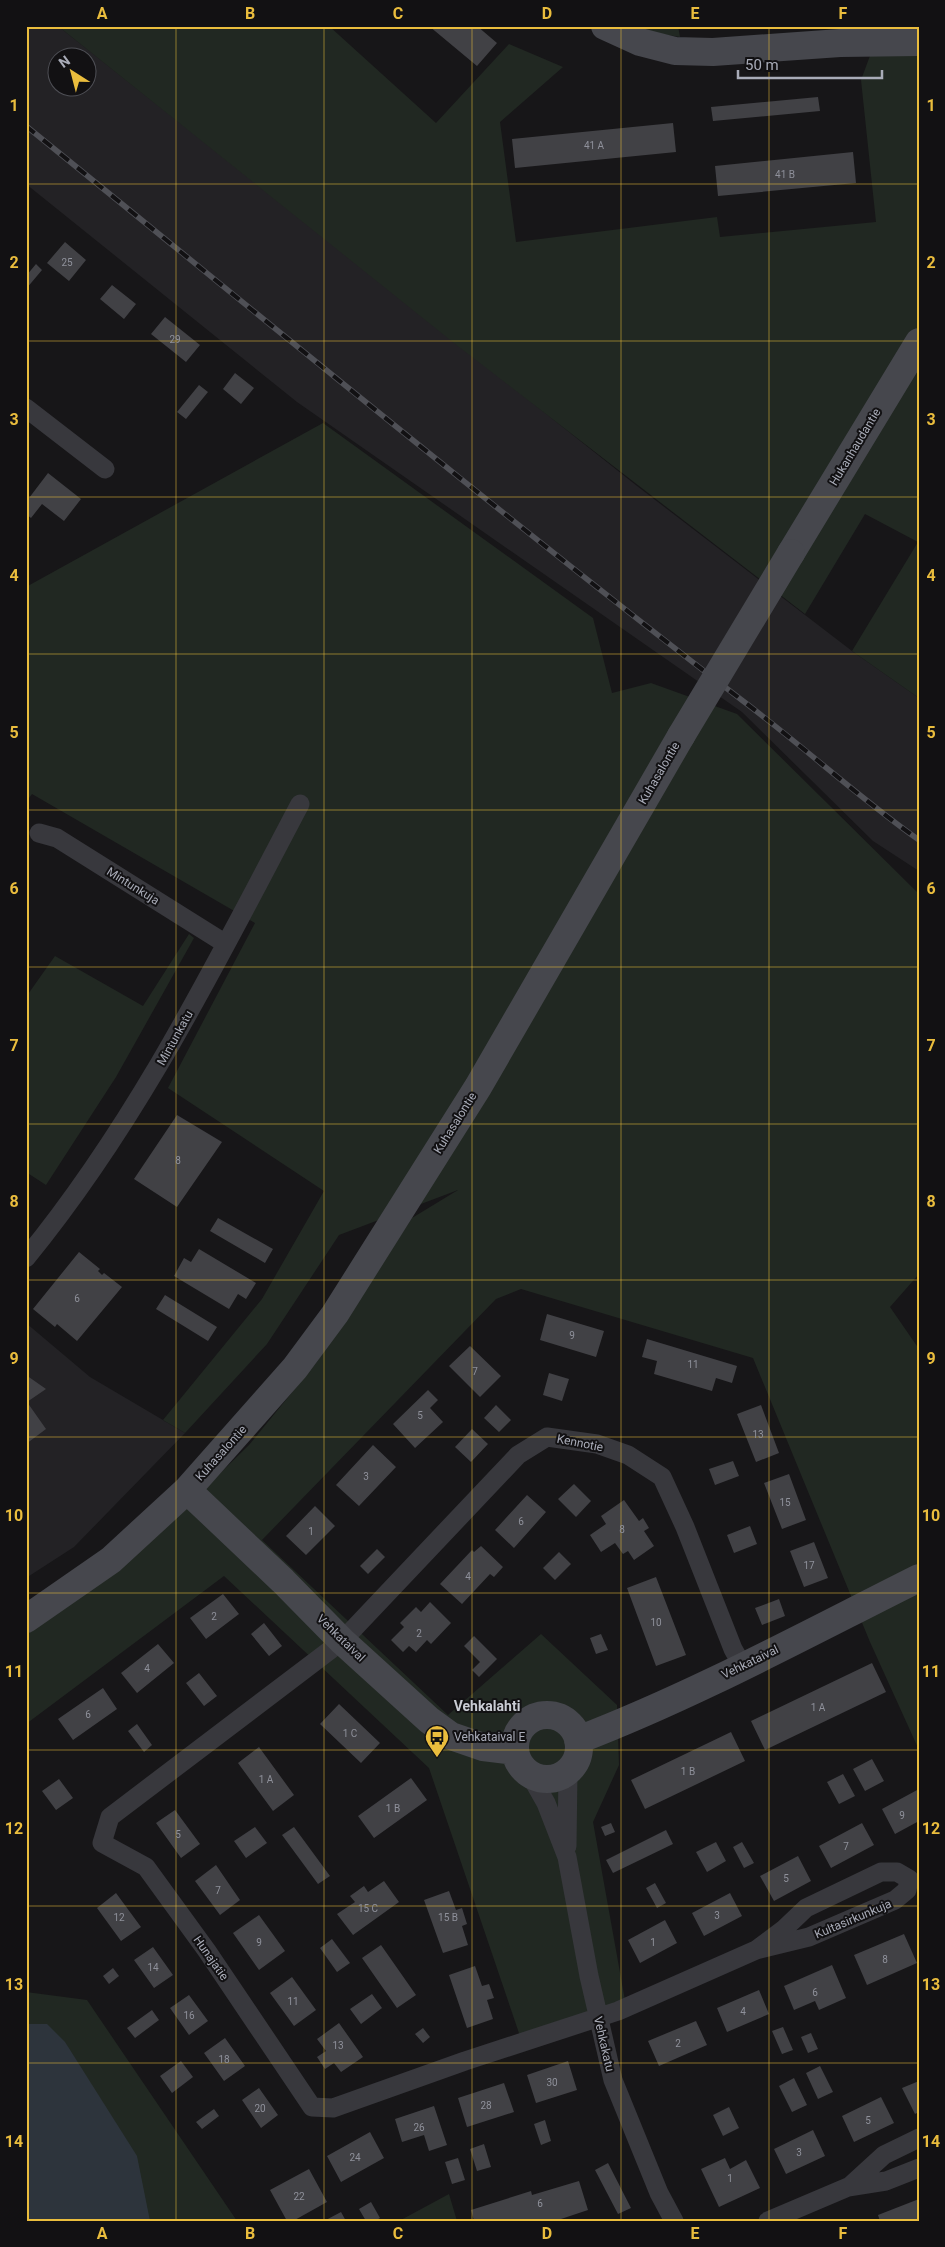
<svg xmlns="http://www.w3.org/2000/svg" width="945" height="2247" font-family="Roboto,sans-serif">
	<rect width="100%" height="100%" fill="#171618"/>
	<!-- built -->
	<path fill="#232225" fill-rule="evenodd" d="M26,26h32l579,460 215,165 67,47v173l-46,-30 -131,-129 -445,-310 -271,-218zM58,58h30v30h-30z
		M26,1323l64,54 95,56 -111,114 -48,31z"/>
	<!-- green -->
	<path fill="#212822" d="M58,26h271l107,97 73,-79 54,23 -63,55 16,120 201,-25 3,20 156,-15 -15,-142 20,-54h38v672l-67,-47 66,-109 -53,-28 -60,100 -346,-267z
		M637,26h41l2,11 -30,-5z
		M323,423l270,195 19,75 39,-10 86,31 182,180v380l-29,33 29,42v401l-49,-108 -117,-284 -232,-69 -25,10 -234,241 186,175 93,-81 76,71 2,60 -26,57 33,184 -105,33 -92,-271 -205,-192 -198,148v-93l121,-86 102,-100 67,-82 96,-145 46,-28 -119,45 -72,109 -82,89 -22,-13 99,-121 62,-108 -156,-103 87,-165 -223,-129 -6,8v-215z
		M189,934l5,4 -78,139 -70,108 -20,-13v-175l29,-41 88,50z
		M26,1992l61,8 150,221h-199l-12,-16z
		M449,2194l8,27h-58z"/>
	<!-- water -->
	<path fill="#2d343c" d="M26,2024h21l18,18 72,114 13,65h-124z"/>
	<!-- building -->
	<path fill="#414145" d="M429,26h48l20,17 -20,23z
		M818,97l2,14 -107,10 -2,-14z
		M673,123l3,29 -161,16 -3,-29z
		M853,152l3,31 -138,13 -3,-30z
		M65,242l21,18 -17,21 -22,-18z
		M36,264l6,6 -16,19v-13z
		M112,285l24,19 -12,15 -24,-20z
		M165,317l35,28 -14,17 -35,-28z
		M235,373l19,15 -13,16 -18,-15z
		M199,385l9,7 -22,27 -9,-7z
		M48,473l33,26 -17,22 -22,-17 -11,14 -5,-4v-12z
		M177,1115l45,27 -45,65 -43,-28z
		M218,1218l55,31 -8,14 -55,-32z
		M199,1249l57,34 -10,16 -8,-5 -9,15 -55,-33 10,-18 7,4z
		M79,1252l21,17 -2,2 4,4 2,-2 18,14 -45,54 -20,-17 -2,3 -22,-18z
		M165,1295l52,32 -9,14 -52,-32z
		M547,1314l57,17 -8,26 -56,-17z
		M647,1339l90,27 -5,17 -16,-5 -4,13 -58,-17 3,-13 -15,-4z
		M470,1346l31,30 -21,21 -31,-31z
		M549,1373l20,6 -7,22 -19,-6z
		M26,1375l20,14 -19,13 19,27 -20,15z
		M428,1390l10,10 -8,8 13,14 -28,26 -22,-24z
		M496,1405l15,15 -12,12 -15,-14z
		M761,1405l18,48 -23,9 -19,-48z
		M472,1429l16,15 -17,18 -16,-15z
		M373,1445l23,22 -37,39 -23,-21z
		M733,1461l6,15 -24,9 -6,-16z
		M789,1474l17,46 -24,9 -18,-46z
		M574,1484l17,17 -15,16 -18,-18z
		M527,1495l19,17 -32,36 -19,-18z
		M624,1500l15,21 4,-3 6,10 -5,3 10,15 -20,14 -6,-9 -5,3 -8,-11 -14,9 -11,-17 16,-11 -5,-8z
		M315,1506l20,20 -29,29 -20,-19z
		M750,1526l7,18 -23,9 -7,-18z
		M814,1542l14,36 -24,9 -14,-36z
		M481,1546l22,21 -9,10 -4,-3 -28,30 -22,-20 32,-34 2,2z
		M377,1549l8,8 -17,17 -8,-8z
		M559,1552l12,12 -16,16 -12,-12z
		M656,1577l30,78 -30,11 -29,-78z
		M223,1594l16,20 -33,25 -16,-21z
		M779,1599l6,17 -23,9 -7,-17z
		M430,1602l21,21 -20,21 -4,-4 -11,12 -7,-6 -6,6 -12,-12 13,-13 -4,-4 16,-16 5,5z
		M264,1623l18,23 -13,10 -18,-22z
		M601,1634l7,16 -12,4 -6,-16z
		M474,1636l23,23 -18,18 -7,-7 8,-8 -16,-16z
		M158,1644l16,19 -37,30 -16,-20z
		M872,1663l14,29 -121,58 -14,-29z
		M199,1673l18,23 -13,10 -18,-23z
		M103,1688l14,21 -44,31 -15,-21z
		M339,1704l41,39 -19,20 -41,-39z
		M137,1724l15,21 -8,7 -16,-21z
		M731,1732l14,29 -100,48 -14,-29z
		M259,1747l35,48 -21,16 -35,-48z
		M872,1759l12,22 -19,10 -12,-22z
		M843,1774l12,22 -16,8 -12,-22z
		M411,1778l16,22 -53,38 -16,-22z
		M59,1779l14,19 -17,12 -14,-19z
		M919,1789v32l-24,13 -13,-25z
		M175,1810l25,34 -19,14 -25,-35z
		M611,1823l4,9 -10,4 -4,-9z
		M862,1823l12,22 -43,23 -12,-22z
		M255,1827l12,16 -21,15 -12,-17z
		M294,1827l36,49 -12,8 -36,-49z
		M666,1830l7,14 -60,29 -7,-13z
		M716,1842l10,19 -19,11 -11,-20z
		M742,1842l12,21 -10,5 -11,-21z
		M798,1856l13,25 -37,20 -14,-25z
		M216,1865l24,35 -20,15 -25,-34z
		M384,1881l15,21 -46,33 -16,-21 18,-12 -5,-6 14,-10 4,6z
		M655,1883l11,20 -9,5 -11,-20z
		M449,1891l7,19 6,-2 5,16 -5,2 6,19 -25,8 -19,-53z
		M116,1893l25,34 -20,14 -24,-33z
		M730,1893l12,23 -38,20 -12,-23z
		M259,1915l26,36 -26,19 -26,-37z
		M665,1920l12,23 -37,20 -12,-23z
		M904,1934l13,29 -50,22 -13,-30z
		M332,1939l18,24 -13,9 -17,-24z
		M381,1945l35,50 -19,13 -35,-50z
		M153,1947l20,28 -19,13 -20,-28z
		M832,1965l14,33 -27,12 -4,-9 -21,9 -10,-24z
		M475,1966l7,20 7,-2 5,14 -7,2 6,19 -26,9 -18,-53z
		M113,1968l6,8 -10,8 -6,-8z
		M292,1977l24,33 -22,16 -24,-33z
		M759,1990l10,24 -42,18 -10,-24z
		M372,1994l10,14 -21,16 -11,-15z
		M189,1995l19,26 -19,14 -19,-27z
		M152,2010l7,10 -24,18 -8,-10z
		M696,2021l11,24 -48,21 -11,-25z
		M339,2023l24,34 -22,15 -7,-9 -9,6 -8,-12 9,-6 -9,-12z
		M783,2027l10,23 -11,4 -10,-23z
		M423,2028l7,9 -7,6 -8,-9z
		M811,2033l7,16 -10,4 -7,-16z
		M225,2038l20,28 -21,15 -20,-28z
		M181,2061l12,16 -21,16 -12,-17z
		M568,2061l9,29 -41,13 -9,-28z
		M820,2066l13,26 -15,7 -12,-26z
		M794,2078l13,27 -15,7 -13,-26z
		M919,2081v31l-4,2 -13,-26z
		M504,2083l10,29 -47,15 -9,-29z
		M259,2088l19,27 -17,13 -19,-28z
		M881,2097l13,26 -40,19 -12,-26z
		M434,2106l13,39 -18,6 -5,-16 -22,7 -7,-23z
		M729,2107l10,21 -16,8 -10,-21z
		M214,2109l5,7 -17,13 -6,-7z
		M545,2120l6,21 -10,4 -7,-21z
		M813,2130l12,26 -39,18 -12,-25z
		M370,2132l14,26 -43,24 -14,-26z
		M484,2144l7,23 -14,4 -7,-22z
		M458,2158l7,22 -13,4 -7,-22z
		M725,2158l5,11 16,-9 14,28 -41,19 -18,-38z
		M608,2163l23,45 -13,6 -23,-44z
		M309,2169l18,33 -34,19h-6l-17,-31z
		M579,2181l9,29 -33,11h-81l-3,-11 60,-19 1,4z
		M919,2199v22h-39l-2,-6z
		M371,2202l9,16 -5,3h-9l-7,-12z
		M341,2212l5,9h-22z"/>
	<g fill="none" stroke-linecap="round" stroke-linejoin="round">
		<!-- street -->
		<path stroke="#38383d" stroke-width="19" d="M26,408l79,61
			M39,833l18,5 169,106
			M26,1258c113,-138 191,-297 274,-454
			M742,1665l-9,-16 -48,-122 -23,-50 -34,-22 -31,-11 -50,-7 -29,18 -176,186 -232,176 -8,26 44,24 61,84 105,156 21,1 132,-47 153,-50 138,-61 53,-13 86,-37 12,-10 2,-11 -12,-7h-16l-75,36 -22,21 -28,21
			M529,1773l17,30 21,54 22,119 24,104 46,113 15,28
			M567,1846l1,-75
			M849,2187l35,-32 35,-17
			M768,2221l80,-34 38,-6 33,-13"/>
		<!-- secondary -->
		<path stroke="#46474d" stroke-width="28" d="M605,26l35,16 35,9 38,1 127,-9 79,-1
			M791,553l128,-211
			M187,1490l96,91 59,60 87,79 22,16 32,11 32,4
			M26,1619l85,-59 76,-70 108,-122 40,-54 143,-227 203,-351
			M515 1747a32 32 0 1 1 64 0a32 32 0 1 1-64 0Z
			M578,1740c117,-45 229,-106 341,-162"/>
		<!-- rail casing -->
		<g stroke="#4f5056" stroke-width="5.5">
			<path id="rail" d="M26,126c238,193 474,388 717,575 60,45 115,96 176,139"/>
		</g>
		<!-- rail -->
		<use href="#rail" stroke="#121113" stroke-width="4" stroke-dasharray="11" stroke-linecap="butt"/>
		<!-- secondary-bridge -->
		<path stroke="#46474d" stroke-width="28" d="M681,736l110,-183"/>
	</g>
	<!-- grid -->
	<path fill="none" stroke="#eabd3d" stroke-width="1" stroke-opacity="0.55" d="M176,26v2195M324,26v2195M472,26v2195M621,26v2195M769,26v2195M26,184h893M26,341h893M26,497h893M26,654h893M26,810h893M26,967h893M26,1124h893M26,1280h893M26,1437h893M26,1593h893M26,1750h893M26,1906h893M26,2063h893"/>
	<!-- icons -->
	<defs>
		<g id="bus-pin" transform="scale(1.25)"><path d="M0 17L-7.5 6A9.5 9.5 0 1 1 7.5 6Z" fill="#eabd3d" stroke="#121113"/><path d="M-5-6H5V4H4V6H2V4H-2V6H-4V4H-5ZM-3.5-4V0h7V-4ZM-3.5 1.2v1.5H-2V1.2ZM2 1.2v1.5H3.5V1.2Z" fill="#111"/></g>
	</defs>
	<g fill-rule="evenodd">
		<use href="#bus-pin" x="437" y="1737"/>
	</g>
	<g text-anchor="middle" stroke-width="4" stroke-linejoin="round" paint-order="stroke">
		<!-- number labels -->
		<g font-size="10" fill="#8f919b">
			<text x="594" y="149">41 A</text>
			<text x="785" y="178">41 B</text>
			<text x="67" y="266">25</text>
			<text x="175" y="343">29</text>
			<text x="178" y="1164">8</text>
			<text x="77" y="1302">6</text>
			<text x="572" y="1339">9</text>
			<text x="693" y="1368">11</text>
			<text x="475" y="1375">7</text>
			<text x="420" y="1419">5</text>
			<text x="758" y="1438">13</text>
			<text x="366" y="1480">3</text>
			<text x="785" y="1506">15</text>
			<text x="521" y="1525">6</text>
			<text x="622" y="1533">8</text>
			<text x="311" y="1535">1</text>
			<text x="809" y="1569">17</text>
			<text x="468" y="1580">4</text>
			<text x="214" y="1620">2</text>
			<text x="656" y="1626">10</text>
			<text x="419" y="1637">2</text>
			<text x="147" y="1672">4</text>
			<text x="818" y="1711">1 A</text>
			<text x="88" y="1718">6</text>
			<text x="350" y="1737">1 C</text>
			<text x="688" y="1775">1 B</text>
			<text x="266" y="1783">1 A</text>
			<text x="393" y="1812">1 B</text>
			<text x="902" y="1819">9</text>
			<text x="178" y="1838">5</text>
			<text x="846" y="1850">7</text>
			<text x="786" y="1882">5</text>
			<text x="218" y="1894">7</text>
			<text x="368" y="1912">15 C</text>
			<text x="717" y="1919">3</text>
			<text x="119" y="1921">12</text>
			<text x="448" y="1921">15 B</text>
			<text x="259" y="1946">9</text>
			<text x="653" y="1946">1</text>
			<text x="885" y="1963">8</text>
			<text x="153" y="1971">14</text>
			<text x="815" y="1996">6</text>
			<text x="293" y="2005">11</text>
			<text x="743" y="2015">4</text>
			<text x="189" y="2019">16</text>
			<text x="678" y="2047">2</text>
			<text x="338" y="2049">13</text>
			<text x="224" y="2063">18</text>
			<text x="552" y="2086">30</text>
			<text x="486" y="2109">28</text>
			<text x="260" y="2112">20</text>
			<text x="868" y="2124">5</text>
			<text x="419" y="2131">26</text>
			<text x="799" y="2156">3</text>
			<text x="355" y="2161">24</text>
			<text x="730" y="2182">1</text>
			<text x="299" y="2200">22</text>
			<text x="540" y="2207">6</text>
		</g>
		<!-- street labels -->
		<g font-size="12" fill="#a9acb8" stroke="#121113">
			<text transform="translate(855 447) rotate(-59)" y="4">Hukanhaudantie</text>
			<text transform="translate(659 773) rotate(-60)" y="4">Kuhasalontie</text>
			<text transform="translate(133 886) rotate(32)" y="4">Mintunkuja</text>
			<text transform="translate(175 1038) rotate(-61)" y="4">Mintunkatu</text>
			<text transform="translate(455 1123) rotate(-58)" y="4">Kuhasalontie</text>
			<text transform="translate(580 1443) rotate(11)" y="4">Kennotie</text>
			<text transform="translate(221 1453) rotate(-48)" y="4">Kuhasalontie</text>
			<text transform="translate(341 1638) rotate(44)" y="4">Vehkataival</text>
			<text transform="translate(750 1662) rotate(-26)" y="4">Vehkataival</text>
			<text transform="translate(853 1919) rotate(-23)" y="4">Kultasirkunkuja</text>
			<text transform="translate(211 1958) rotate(55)" y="4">Hunajatie</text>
			<text transform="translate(604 2044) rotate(77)" y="4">Vehkakatu</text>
		</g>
		<!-- poi labels -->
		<g font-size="12" fill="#a9acb8" stroke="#121113" text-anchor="start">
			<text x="454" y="1741">Vehkataival E</text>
		</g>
		<!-- neighbourhood labels -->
		<g font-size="14" font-weight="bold" fill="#caccd4" stroke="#121113">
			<text x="487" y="1711">Vehkalahti</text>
		</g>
	</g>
	<!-- border -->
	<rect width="945" height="2247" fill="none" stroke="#121113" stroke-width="55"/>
	<!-- north arrow -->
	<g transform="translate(72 72) rotate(324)"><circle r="24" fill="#121113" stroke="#4e4f55"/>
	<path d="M0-4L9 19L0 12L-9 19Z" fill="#eabd3d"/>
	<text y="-8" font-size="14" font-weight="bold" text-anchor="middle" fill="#a9acb8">N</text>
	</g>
	<!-- scale -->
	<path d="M738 70v8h144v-8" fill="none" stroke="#a9acb8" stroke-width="2.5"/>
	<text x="745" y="70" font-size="15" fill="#a9acb8" stroke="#121113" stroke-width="4" paint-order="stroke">50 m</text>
	<rect x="28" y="28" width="890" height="2192" fill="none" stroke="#eabd3d" stroke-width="2"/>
	<g font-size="16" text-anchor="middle" font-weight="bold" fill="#eabd3d">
		<text x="102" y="19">A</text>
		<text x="250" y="19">B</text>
		<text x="398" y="19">C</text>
		<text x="547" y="19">D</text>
		<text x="695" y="19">E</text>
		<text x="843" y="19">F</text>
		<text x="14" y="111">1</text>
		<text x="931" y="111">1</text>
		<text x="14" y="268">2</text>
		<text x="931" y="268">2</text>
		<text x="14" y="425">3</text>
		<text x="931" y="425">3</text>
		<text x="14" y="581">4</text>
		<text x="931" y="581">4</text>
		<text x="14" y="738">5</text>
		<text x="931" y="738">5</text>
		<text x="14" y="894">6</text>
		<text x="931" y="894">6</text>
		<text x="14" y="1051">7</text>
		<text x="931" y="1051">7</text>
		<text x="14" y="1207">8</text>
		<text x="931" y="1207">8</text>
		<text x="14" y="1364">9</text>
		<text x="931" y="1364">9</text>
		<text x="14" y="1521">10</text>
		<text x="931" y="1521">10</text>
		<text x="14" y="1677">11</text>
		<text x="931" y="1677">11</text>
		<text x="14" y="1834">12</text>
		<text x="931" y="1834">12</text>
		<text x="14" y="1990">13</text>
		<text x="931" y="1990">13</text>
		<text x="14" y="2147">14</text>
		<text x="931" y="2147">14</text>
		<text x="102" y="2239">A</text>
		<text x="250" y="2239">B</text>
		<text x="398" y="2239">C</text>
		<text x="547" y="2239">D</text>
		<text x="695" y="2239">E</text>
		<text x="843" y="2239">F</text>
	</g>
</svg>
